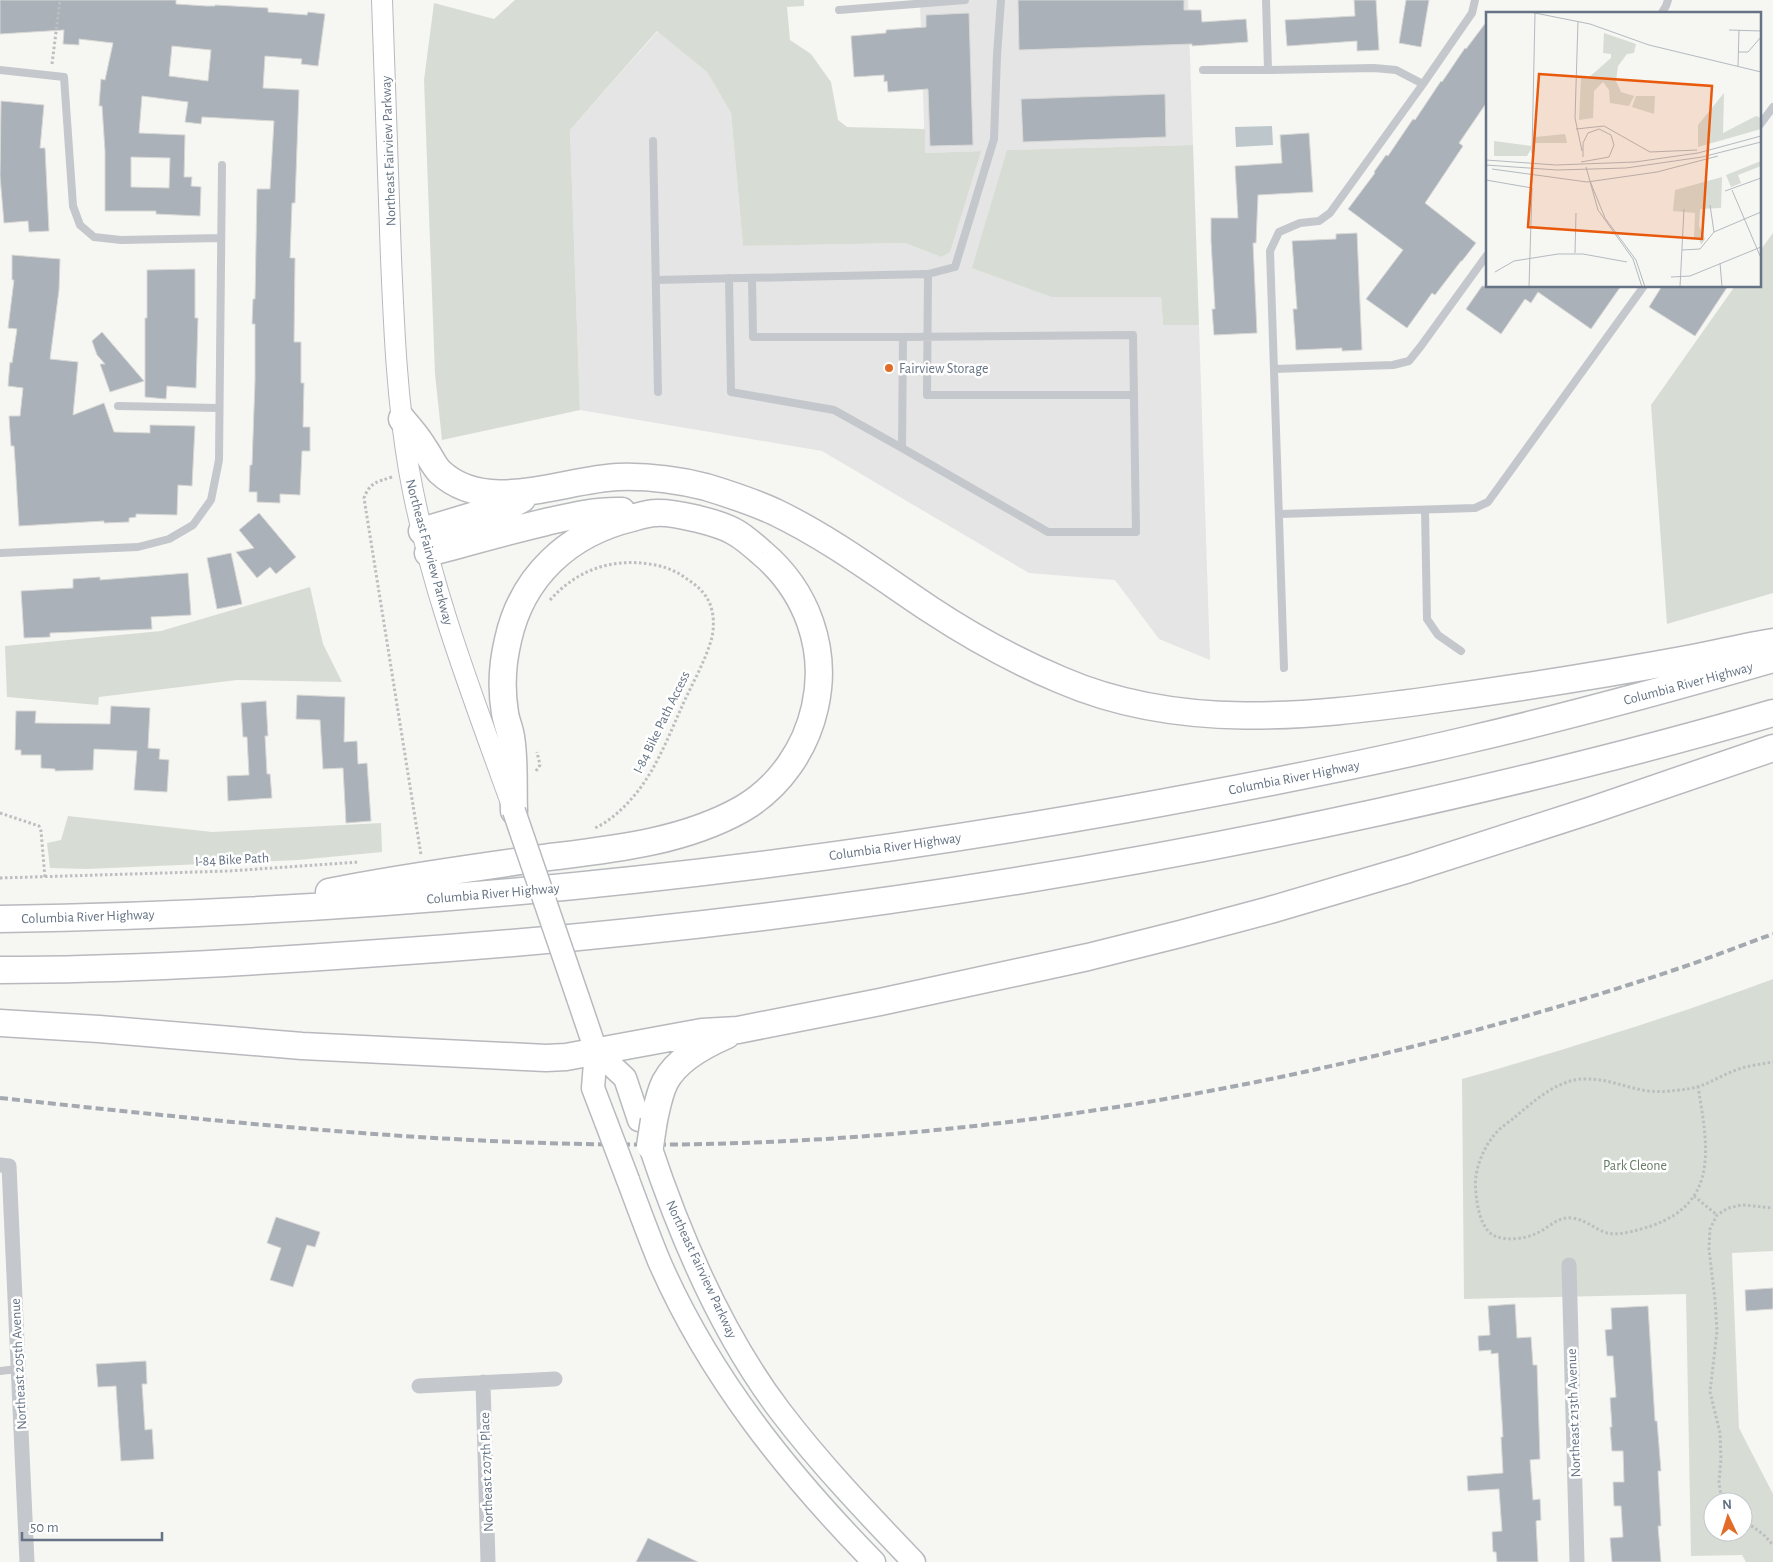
<svg xmlns="http://www.w3.org/2000/svg" width="1773" height="1562" font-family="'Alegreya Sans',sans-serif">
	<rect width="100%" height="100%" fill="#f6f6f3"/>
	<!-- built -->
	<path fill="#e4e5e4" d="M920,0h268l5,145 -186,5 45,147h109l2,28h36l11,335 -51,-21 -44,-59 -86,-7 -207,-122 -242,-41 -10,-280 88,-99 49,41 24,41 12,133 162,-3 36,14 39,-106 -55,2z"/>
	<!-- green -->
	<path fill="#d7ddd4" fill-rule="evenodd" d="M515,0h289v6l-17,1 3,33 21,14 20,28 7,38 9,7 78,2v24l56,-2 -31,101 -9,5 -36,-14 -162,3 -12,-133 -24,-41 -50,-41 -87,99 10,280 -138,30 -7,-66 -11,-294 10,-77 60,16z
		M1193,145l6,180h-36l-2,-28h-109l-80,-29 35,-118z
		M1773,233v360l-106,31 -16,-219 84,-119h24v-34z
		M310,587l13,57 19,38 -105,-2 -138,17 -1,8 -91,-8 -2,-51 156,-15z
		M68,816l144,16 169,-9 1,29 -84,8 -211,9 -37,-1 -3,-25 14,-3z
		M1773,979v272l-41,2 7,175 34,66v68h-27l-4,-7 -51,1 -5,-262 -222,5 -2,-220c105,-30 209,-62 311,-100zM1713,1502h30v30h-30z"/>
	<!-- water -->
	<path fill="#bcc6cb" d="M1272,126l1,19 -37,2 -1,-20z"/>
	<!-- building -->
	<path fill="#abb1b8" stroke="#d8d8d6" fill-rule="evenodd" d="M0,0h176v4l30,2h9v-1l53,3v4l39,3 1,-3 17,2 -7,52 -17,-2 1,-5 -37,-3 -2,32 36,2 -4,113h-3l-2,55h5l-1,84h7v41h3l-1,44h7v24h-8l-2,44 -20,-1v9l-23,-1v-10h-8l1,-27h2l3,-84v-57h-3l1,-25h2l2,-110h13l4,-68 -72,-4 -1,7 -16,-2 3,-20 -46,-6 -3,37 46,2 -1,42h8l-1,9 10,1 -1,29 -44,-2v-3h-51v-60l-3,-45h-3l2,-27 4,1 8,-37 -34,-4v6l-16,-1 1,-14 -64,4zM172,46l39,4 -3,31 -39,-5zM131,157l39,1 -1,30 -38,-1z
		M1018,0h166v10h17l1,12 44,-3 2,23 -56,4v-2l-173,6z
		M1354,0h22l3,50 -22,1v-10l-70,5 -2,-26 70,-4z
		M1406,0h23l-8,47 -22,-4z
		M969,13l4,132 -43,1 -2,-57 -40,3 -1,-11 -3,1v-7l-30,2 -3,-41 35,-3v-3l40,-3v-12z
		M1487,21v81l-28,41 4,3 -38,57 51,40 -14,18h-1l-26,34 -3,-2 -25,35 -41,-29 37,-49 -55,-41 27,-36 -1,-1 12,-17 2,1 25,-37 2,1 26,-39 1,1 23,-34 1,1z
		M1165,94l1,43 -143,5 -2,-43z
		M1,101l43,4 -4,43h5l4,83 -20,1 -1,-11 -24,2 -4,-47z
		M1309,133l4,59 -55,3 -2,48h-3l4,90 -43,2 -2,-26h3l-4,-68v-23h27l-3,-52 47,-3 -2,-28z
		M1357,233l5,117 -20,1v-3l-46,2 -3,-41h4l-5,-68 44,-2v-5z
		M12,255l48,4 -1,31 -9,69 28,3 -5,53 31,-12 10,29 36,1v-8l45,1 -3,60 -14,-1 -1,30 -41,-1v3l-7,1v4l-25,1v-2l-85,5 -4,-66 -1,-14h-3l-2,-30h11l3,-28 -15,-2 2,-24 2,1 5,-34 -9,-1 6,-48h-2z
		M195,269v49h3l-2,70 -29,-2 -1,13 -21,-2v-79h2v-48z
		M1482,286h139l-30,43 -53,-37 -7,11 -6,-4 -24,35 -35,-25z
		M1662,286h66l-33,50 -46,-29z
		M102,332l42,49 -34,11 -10,-28h5l-8,-9 -5,-14z
		M259,513l37,44 -20,17 -6,-7 -13,11 -21,-26 18,-4 -15,-18z
		M231,553l11,51 -25,5 -10,-51z
		M188,573l3,42 -40,2 1,12 -102,4v4l-26,1 -3,-47 52,-3v-9l27,-2v3z
		M297,695l48,2 -1,45 13,-1 1,23 9,-1 4,58 -25,2 -3,-55 -20,1 -3,-49 -24,-1z
		M266,701l2,35h-3l2,38h3l2,24 -44,3 -1,-25 22,-1 -2,-38h-4l-2,-34z
		M111,706l39,2 -2,40 12,1 -1,10 10,1 -2,32 -33,-2 3,-39 -43,-2 -1,21 -38,1v-2l-14,-1v-13h-20v-5h-6l1,-39h20l-1,12 75,1z
		M276,1217l44,15 -5,15 -8,-2 -14,42 -23,-7 11,-32 -14,-5z
		M1773,1288v21l-27,2 -1,-21z
		M1515,1304l2,34 14,-1 2,28h4l3,94 -10,1 3,40 7,-1 1,21 -5,1 2,41h-41l-1,-10h-3l-1,-20 10,-1 -3,-42 -31,2 -1,-15 36,-3 -2,-36h2l-5,-84 -7,1v-4l-12,1 -1,-15 12,-1 -2,-29z
		M1648,1306l7,115h2l4,50h-3l3,55h-3l3,36h-49l-2,-24 13,-1 -2,-31h-7l-1,-24h11l-1,-31h-11l-2,-24h2l-2,-29 6,-1 -3,-41h-6l-2,-26 7,-1 -1,-21z
		M146,1361l1,23h-5l3,46 7,-1 2,30 -33,2 -5,-75 -18,1 -2,-23z
		M648,1538l50,24h-62z"/>
	<g fill="none" stroke-linecap="round" stroke-linejoin="round">
		<!-- secondary casing -->
		<g stroke="#b6bac0" stroke-width="22">
			<path id="secondary" d="M382,0c3,86 6,172 9,258 3,71 6,142 18,212 20,114 62,222 101,330"/>
		</g>
		<!-- primary casing -->
		<g stroke="#b7babf" stroke-width="25">
			<path id="primary" d="M578,998l18,53 -3,37 13,34
				M596,1051l29,27 14,42
				M650,1146c30,90 73,190 130,265 41,54 88,103 134,151
				M628,1180c10,27 20,54 31,81 50,115 128,212 215,301"/>
		</g>
		<!-- highway casing -->
		<g stroke="#b7b9bd" stroke-width="29">
			<path id="highway" d="M402,419c7,9 16,18 22,29 6,8 9,17 16,24 47,44 124,7 178,5 29,-1 60,3 88,10 23,7 47,15 69,25 56,27 105,64 156,98 41,27 85,51 130,70 118,51 246,37 370,20 88,-12 176,-26 262,-42 27,-5 53,-12 80,-16
				M422,531l93,-28 7,-4
				M428,553c39,-10 79,-22 118,-31 26,-6 50,-12 76,-11
				M329,892c68,-14 137,-23 206,-33 70,-9 145,-15 207,-50 38,-22 64,-61 73,-102 13,-58 -8,-116 -53,-154 -9,-8 -19,-17 -29,-22 -11,-6 -23,-9 -35,-12 -13,-3 -29,-7 -42,-6 -8,0 -17,3 -24,5 -63,15 -110,58 -124,122 -6,25 -7,49 -3,73 1,8 5,16 6,24 4,24 2,50 3,74
				M0,919c376,-6 752,-43 1122,-109 116,-21 231,-43 345,-70 103,-24 205,-52 306,-81
				M0,970c126,0 253,-8 379,-17 336,-22 671,-69 1000,-141 132,-29 264,-61 394,-99
				M0,1023l99,6 203,17 244,12 20,-1 136,-25 36,-2 142,-28 208,-45 92,-23 90,-24 139,-41 183,-59 181,-62
				M654,1120c3,-13 5,-26 11,-38 12,-23 39,-37 62,-47"/>
		</g>
		<!-- path -->
		<path stroke="#bcbec0" stroke-width="3" stroke-dasharray="2.5 2.5" stroke-linecap="butt" d="M52,64l8,-64
			M392,477c-15,5 -22,5 -28,21l57,357
			M550,600c26,-29 60,-42 99,-36 13,2 24,5 35,13 11,7 23,16 27,30 3,9 3,21 1,30 -6,23 -19,45 -29,67 -13,29 -25,61 -45,87 -12,15 -26,29 -43,37
			M536,771l4,-6 -3,-13
			M0,813l39,13 2,5 4,47
			M0,878l229,-7 130,-9
			M1698,1086c9,58 23,116 -47,140 -13,4 -31,10 -44,7 -11,-3 -20,-13 -35,-15 -15,-2 -24,11 -37,16 -11,5 -29,7 -40,2 -14,-6 -18,-30 -19,-43 -3,-21 6,-43 19,-59 6,-7 14,-12 20,-17 19,-16 42,-37 68,-38 21,-1 39,7 59,11 14,3 32,1 45,-1 18,-2 32,-13 49,-19 11,-4 25,-6 37,-8
			M1694,1196l23,19
			M1724,1502l-3,-6 -2,-14 2,-23 -1,-26 -10,-41 7,-61 -2,-31 -6,-51 1,-20 7,-14 11,-7 14,-3 31,3
			M1743,1520l20,14 10,11"/>
		<!-- lane -->
		<path stroke="#c4c7cb" stroke-width="8" d="M1001,0l-4,55 -3,84 -39,128 -27,7 -1,121h207
			M1266,0l2,70 106,-2 22,2 27,14 49,-71 3,-13
			M839,10l126,-10
			M1661,14l5,-8 2,-6
			M0,70l64,7 9,129 7,19 14,12 27,3 100,-2
			M1203,70h65
			M1759,126l14,-19
			M653,141l5,251
			M729,278l2,114 103,18 68,38
			M752,278l1,59h150
			M656,280l272,-6
			M1133,335l3,197h-88l-146,-84 1,-111z
			M1274,369l119,-4 16,-4 12,-15 66,-91
			M118,406l101,2
			M1425,510l2,109 11,16 23,16
			M1280,514l195,-6 13,-6 156,-216
			M0,553l138,-6 31,-8 24,-14 18,-25 8,-40 3,-295
			M1284,668l-14,-417 9,-19 21,-9 19,-2 11,-8 93,-129
			M0,1371l18,-2"/>
		<!-- street -->
		<path stroke="#c4c7cb" stroke-width="15" d="M0,1165l9,1 18,396
			M1569,1265l8,297
			M483,1382l5,180
			M419,1386l136,-7"/>
		<!-- secondary -->
		<use href="#secondary" stroke="#fff" stroke-width="20"/>
		<!-- primary -->
		<use href="#primary" stroke="#fff" stroke-width="22"/>
		<!-- highway -->
		<use href="#highway" stroke="#fff" stroke-width="26"/>
		<!-- rail -->
		<path stroke="#a4a9b0" stroke-width="4" stroke-dasharray="8 4" stroke-linecap="butt" d="M0,1098c235,25 467,51 704,46 328,-7 656,-69 967,-173 34,-11 68,-25 102,-37"/>
		<!-- primary-bridge casing -->
		<g stroke="#b7babf" stroke-width="25" stroke-linecap="butt">
			<path id="primary-bridge" d="M514,811l64,187
				M606,1122l22,58"/>
		</g>
		<!-- highway-bridge casing -->
		<g stroke="#b7b9bd" stroke-width="29" stroke-linecap="butt">
			<path id="highway-bridge" d="M650,1146l4,-26"/>
		</g>
		<!-- primary-bridge -->
		<use href="#primary-bridge" stroke="#fff" stroke-width="22"/>
		<!-- highway-bridge -->
		<use href="#highway-bridge" stroke="#fff" stroke-width="26"/>
	</g>
	<!-- markers -->
	<circle fill="#e26b27" stroke="#fff" stroke-width="2" cx="889" cy="368" r="5"/>
	<g text-anchor="middle" stroke-width="5" stroke-linejoin="round" paint-order="stroke">
		<!-- street labels -->
		<g font-size="14" fill="#657384" stroke="#fff">
			<text transform="translate(388 151) rotate(-92)" y="5">Northeast Fairview Parkway</text>
			<text transform="translate(430 552) rotate(75)" y="5">Northeast Fairview Parkway</text>
			<text transform="translate(1688 683) rotate(-15)" y="5">Columbia River Highway</text>
			<text transform="translate(661 722) rotate(-64)" y="5">I-84 Bike Path Access</text>
			<text transform="translate(1294 777) rotate(-11)" y="5">Columbia River Highway</text>
			<text transform="translate(895 846) rotate(-8)" y="5">Columbia River Highway</text>
			<text transform="translate(232 859) rotate(-3)" y="5">I-84 Bike Path</text>
			<text transform="translate(493 893) rotate(-5)" y="5">Columbia River Highway</text>
			<text transform="translate(88 916) rotate(-2)" y="5">Columbia River Highway</text>
			<text transform="translate(702 1269) rotate(65)" y="5">Northeast Fairview Parkway</text>
			<text transform="translate(18 1364) rotate(-93)" y="5">Northeast 205th Avenue</text>
			<text transform="translate(1573 1413) rotate(-92)" y="5">Northeast 213th Avenue</text>
			<text transform="translate(486 1472) rotate(-92)" y="5">Northeast 207th Place</text>
		</g>
		<!-- poi labels -->
		<g font-size="14" fill="#657384" stroke="#fff" text-anchor="start">
			<text x="899" y="373">Fairview Storage</text>
		</g>
		<!-- park labels -->
		<g font-size="14" fill="#667b64" stroke="#fff">
			<text x="1635" y="1170">Park Cleone</text>
		</g>
	</g>
	<!-- overview -->
	<g transform="translate(1486 12)">
		<rect width="275" height="275" fill="#f6f6f3"/>
		<path d="M118,21l32,11 -2,9 -7,1 -9,12 -2,15 5,11 13,4 -5,10 -19,-3 -1,-13 -6,-8 -9,9 -1,27 -14,2 2,-43 6,2 24,-21v-4l-8,-1zM238,81l-1,40 33,-17 5,2v11l-63,18v-22zM150,84h19l-1,18 -22,-7zM79,122l2,9h-32v-6zM8,129l37,5v3l-4,7h-33zM275,149v5l-23,9 3,8 -10,4 -5,-12zM236,165l-1,31 -21,1 -1,17 6,13 -4,6 -2,-6 -5,-1 1,-25 -22,-2 2,-21z" fill="#d7ddd4"/>
		<path fill="none" stroke="#b3bac0" stroke-width="1" d="M44,0l60,12 59,21 112,27M92,9l-3,97 7,33M243,18l32,1M252,40h10l13,-15M252,54l1,-36M90,117l28,-3 46,26 47,-2M46,141l3,-140M0,148l70,5 79,-3 63,-9 63,-17M95,150l28,-5 5,-12 -3,-10 -12,-6 -11,4 -5,10v14M0,153l71,5 69,-2 76,-11 59,-15M100,155l12,43 35,49 9,28M6,157l95,13 70,-10 61,-16M0,168l46,8 -3,99M104,169l15,37 31,42 9,27M246,178l29,68M239,179l36,-13M224,193l4,27M196,238l18,-1 14,-17 47,-20M89,241l1,-40M234,251l2,24M9,260l19,-11 44,-7h25l44,8M185,265l19,-1 71,-29M194,275l4,-78"/>
		<path fill="#e8590c" fill-opacity="0.15" stroke="#e8590c" stroke-width="2.5" d="M53,62l173,12 -10,153 -174,-12z"/>
		<rect width="275" height="275" fill="none" stroke="#657384" stroke-width="2.5"/>
	</g>
	<!-- north arrow -->
	<g transform="translate(1728 1517) rotate(356)"><circle r="24" fill="#ffffff" stroke="#c1c7ce"/>
	<path d="M0-4L9 19L0 12L-9 19Z" fill="#e26b27"/>
	<text y="-8" font-size="14" font-weight="bold" text-anchor="middle" fill="#657384">N</text>
	</g>
	<!-- scale -->
	<path d="M22 1532v8h140v-8" fill="none" stroke="#657384" stroke-width="2.5"/>
	<text x="30" y="1532" font-size="15" fill="#657384" stroke="#ffffff" stroke-width="4" paint-order="stroke">50 m</text>
</svg>
